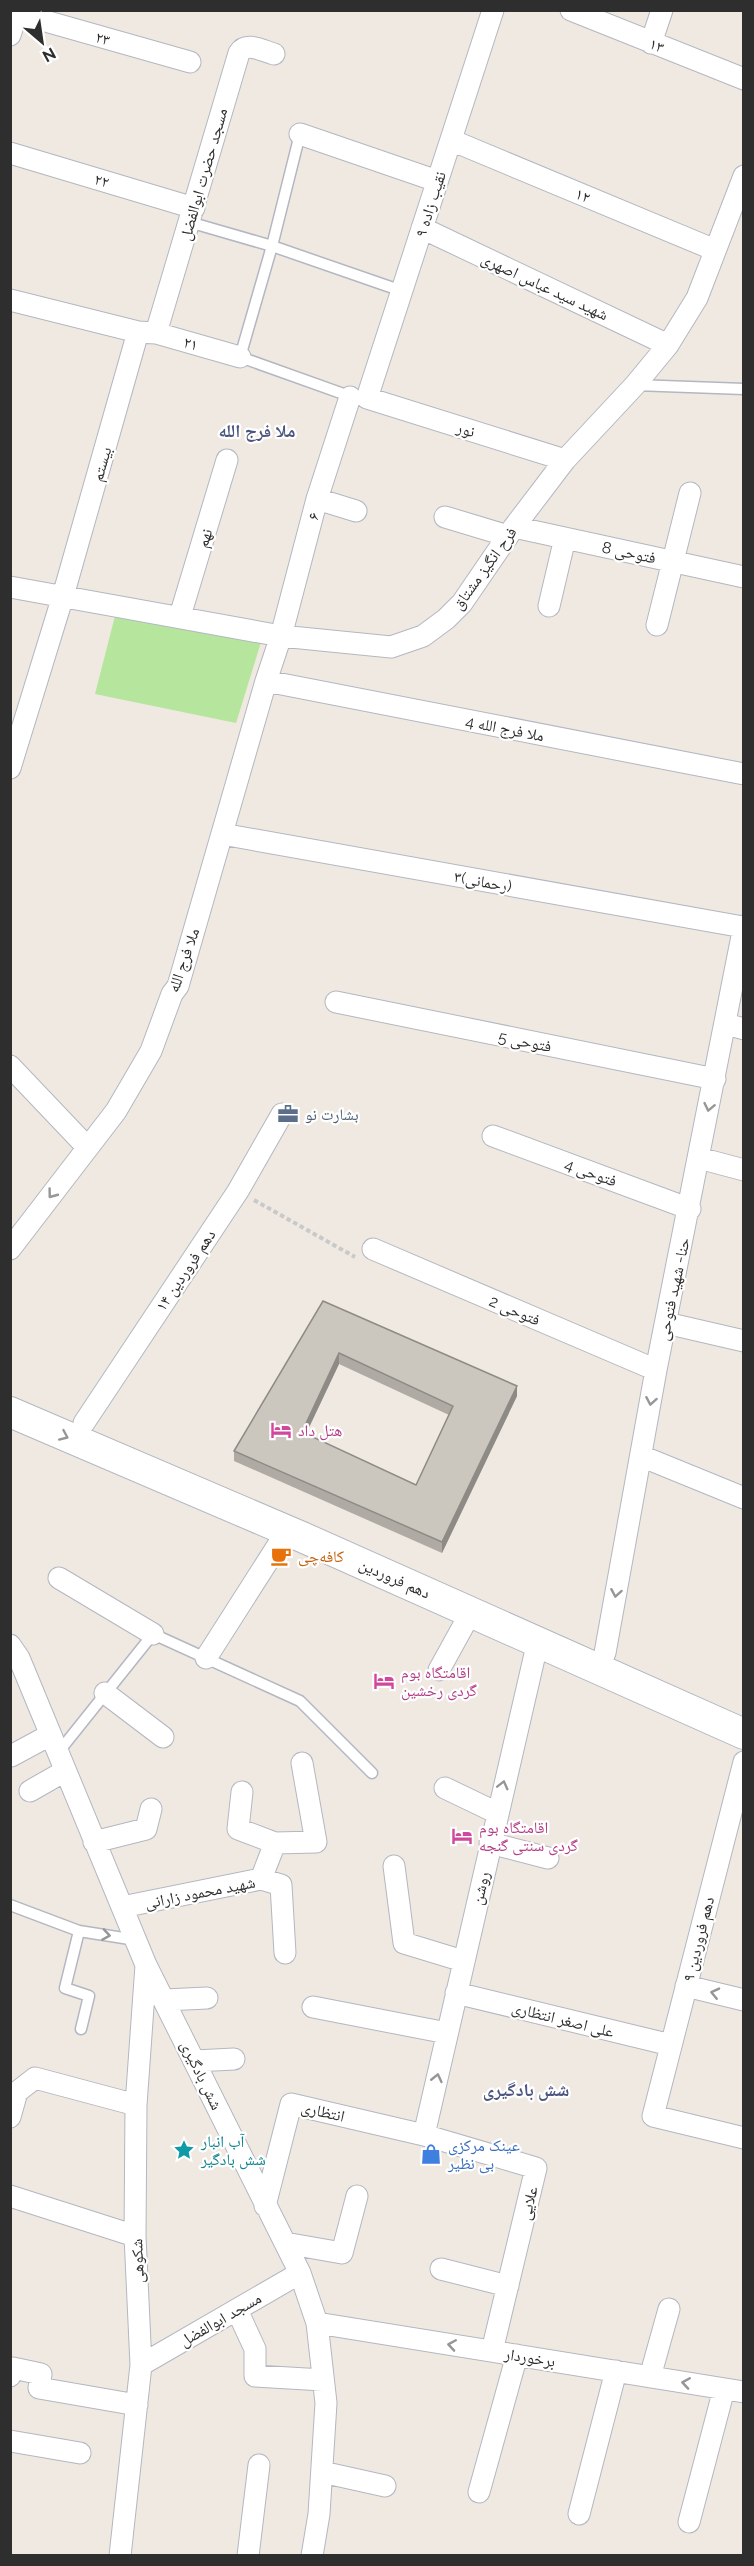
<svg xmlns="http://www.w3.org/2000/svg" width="754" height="2566" font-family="Raleway,'Noto Naskh Arabic',sans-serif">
	<rect width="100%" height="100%" fill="#efe9e1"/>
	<!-- green -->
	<path fill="#b6e59e" d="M116,612l146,27 -26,84 -141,-29z"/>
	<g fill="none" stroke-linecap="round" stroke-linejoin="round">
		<!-- lane casing -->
		<g stroke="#b4b7c1" stroke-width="13">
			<path id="lane" d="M300,134l-28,112 -32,111 112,40
				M189,222l83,24 130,45
				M635,385l109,4
				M57,1754l96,-120 147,67 72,72
				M10,1905l69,26 57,9
				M79,1931l-14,57 24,8 -8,33"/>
		</g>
		<!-- street casing -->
		<g stroke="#b4b7c1" stroke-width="23">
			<path id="street" d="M493,10l-126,388 198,62
				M571,10l173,69
				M17,13l173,49
				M10,35l8,-25
				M651,43l11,-33
				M300,134l137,47
				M451,140l264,110
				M10,153l184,55
				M422,228l246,117
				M10,300l128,32 18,1 84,24
				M156,333l83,-280c7,-12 24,-2 35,1
				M317,499l39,12
				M445,517l63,19
				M514,527l230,50
				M10,587l271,49 110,11 32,-11 23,-17 16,-16 52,-76 51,-67 70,-75 33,-40 29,-47 47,-122
				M549,606l16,-68
				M180,616l47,-156
				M657,625l33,-132
				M266,681l478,93
				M10,768l53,-172 75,-264
				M222,834l521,93
				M336,1002l379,77
				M726,1024l18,5
				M10,1066l77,81
				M493,1136l197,73
				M699,1158l45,12
				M10,1249l106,-138 35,-60 21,-57 6,-8 88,-305 15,-45 36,-137 33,-102
				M373,1249l283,121
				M666,1323l78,18
				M84,1423l154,-232 44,-77
				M641,1456l103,42
				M59,1578l94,56
				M10,1645l9,13 127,307 154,308 17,50 9,80 -7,111 -7,42
				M605,1653l51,-283 88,-444
				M206,1658l81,-127
				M439,1670l32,-58
				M105,1693l58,44
				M11,1756l39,-21
				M744,1762l-91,354 91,22
				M445,1788l52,25
				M30,1791l35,-20
				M242,1792l-4,37 37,14
				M94,1842l52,-13 5,-20
				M490,1843l58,15
				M394,1866l10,77 59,18
				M261,1879l14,-36 41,-1 -14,-79
				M122,1907l139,-28 20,6 4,68
				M686,1986l58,14
				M456,1993l215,52
				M165,2000l42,-2
				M313,2007l134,26
				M195,2061l39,-2
				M10,2117l7,-25 18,-14 101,27
				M424,2135l114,-494
				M10,2196l125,40
				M265,2206l26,-102 133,31 112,33 -44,183
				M285,2243l57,10 15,-57
				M441,2269l67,17
				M237,2310l18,39v27l68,4
				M317,2323l427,69
				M141,2365l159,-92
				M10,2376l3,-8 28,6 -2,14 98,17
				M650,2377l19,-68
				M10,2441l70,12
				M322,2472l63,14
				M479,2492l38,-137
				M579,2514l37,-143
				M689,2522l35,-133
				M120,2556l21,-191 -6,-129 1,-131 10,-140
				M248,2556l11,-91"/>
		</g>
		<!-- secondary casing -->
		<g stroke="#b4b7c1" stroke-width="32">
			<path id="secondary" d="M10,1412l292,125 442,197"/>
		</g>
		<!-- path -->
		<path stroke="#c9c9c9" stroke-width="4" stroke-dasharray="4.5 3" stroke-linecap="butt" d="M254,1200l101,57"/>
		<!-- lane -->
		<use href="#lane" stroke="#fff" stroke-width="10"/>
		<!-- street -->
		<use href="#street" stroke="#fff" stroke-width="21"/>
		<!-- secondary -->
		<use href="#secondary" stroke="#fff" stroke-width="30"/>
	</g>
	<!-- wall -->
	<path fill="#afaba4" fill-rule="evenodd" d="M323,1301l194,95 -75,157 -208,-92v-10zM339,1364l110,51 -33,70 -110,-51z"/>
	<!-- shaded-wall -->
	<path fill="#8e8b86" d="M339,1353v11l-37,78v-10z
		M517,1386v10l-75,157v-11z"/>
	<!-- building -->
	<path fill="#cbc7bf" stroke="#8e8b86" stroke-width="1.5" fill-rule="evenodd" d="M323,1301l194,85 -75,156 -208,-91zM339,1353l114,53 -37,79 -114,-53z"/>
	<!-- one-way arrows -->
	<defs><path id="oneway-chevron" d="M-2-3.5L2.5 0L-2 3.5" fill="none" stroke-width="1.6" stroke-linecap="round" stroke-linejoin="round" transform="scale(1.5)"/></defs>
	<g stroke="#969696">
		<use href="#oneway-chevron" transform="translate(709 1107) rotate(102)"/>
		<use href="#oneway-chevron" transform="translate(52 1194) rotate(127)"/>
		<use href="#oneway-chevron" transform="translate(651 1401) rotate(100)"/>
		<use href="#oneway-chevron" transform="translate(64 1436) rotate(24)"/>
		<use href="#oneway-chevron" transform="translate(616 1593) rotate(100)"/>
		<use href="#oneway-chevron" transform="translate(503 1785) rotate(-76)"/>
		<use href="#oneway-chevron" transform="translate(106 1935) rotate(9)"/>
		<use href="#oneway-chevron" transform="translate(715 1993) rotate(-167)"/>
		<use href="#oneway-chevron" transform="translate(437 2078) rotate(-77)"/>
		<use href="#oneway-chevron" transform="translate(452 2345) rotate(-171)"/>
		<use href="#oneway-chevron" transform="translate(686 2383) rotate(-171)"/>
	</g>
	<!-- icons -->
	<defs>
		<g id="office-bare" transform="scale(1.62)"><path d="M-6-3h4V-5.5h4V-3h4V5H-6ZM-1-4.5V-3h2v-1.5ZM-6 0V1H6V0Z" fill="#5c6f8a" stroke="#fff" stroke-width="2.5" paint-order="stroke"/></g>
		<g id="hotel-bare" transform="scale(1.62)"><path d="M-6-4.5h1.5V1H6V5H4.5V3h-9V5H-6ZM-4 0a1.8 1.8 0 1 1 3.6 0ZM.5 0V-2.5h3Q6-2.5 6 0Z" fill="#d1479c" stroke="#fff" stroke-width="2.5" paint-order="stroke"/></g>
		<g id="cafe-bare" transform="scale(1.62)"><path d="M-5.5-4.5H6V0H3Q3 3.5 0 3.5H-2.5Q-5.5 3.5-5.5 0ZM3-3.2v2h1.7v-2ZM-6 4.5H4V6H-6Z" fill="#e8710a" stroke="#fff" stroke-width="2.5" paint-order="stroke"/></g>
		<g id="sight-bare" transform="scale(1.62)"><path d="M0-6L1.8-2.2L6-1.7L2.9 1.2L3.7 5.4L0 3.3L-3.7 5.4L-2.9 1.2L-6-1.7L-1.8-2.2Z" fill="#0f9aa8" stroke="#fff" stroke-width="2.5" paint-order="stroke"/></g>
		<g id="shop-bare" transform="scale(1.62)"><path d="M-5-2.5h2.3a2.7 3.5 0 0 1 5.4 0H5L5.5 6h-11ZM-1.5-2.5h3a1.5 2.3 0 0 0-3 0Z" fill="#3f7fe0" stroke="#fff" stroke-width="2.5" paint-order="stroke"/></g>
	</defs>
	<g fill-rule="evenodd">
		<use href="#office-bare" x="288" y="1114"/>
		<use href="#hotel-bare" x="281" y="1430"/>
		<use href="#cafe-bare" x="281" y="1556"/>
		<use href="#hotel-bare" x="384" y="1681"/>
		<use href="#hotel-bare" x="462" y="1836"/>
		<use href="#sight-bare" x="184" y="2150"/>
		<use href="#shop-bare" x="431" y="2154"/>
	</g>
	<g text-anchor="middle" stroke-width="4.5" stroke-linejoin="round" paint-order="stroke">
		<!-- street labels -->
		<g font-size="16" fill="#2e2e2e" stroke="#fff">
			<text transform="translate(103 38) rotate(16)" y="6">۲۳</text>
			<text transform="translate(657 45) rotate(22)" y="6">۱۳</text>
			<text transform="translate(203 174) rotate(-74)" y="6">مسجد حضرت ابوالفضل</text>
			<text transform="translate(102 180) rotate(17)" y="6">۲۲</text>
			<text transform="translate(583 195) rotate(23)" y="6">۱۲</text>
			<text transform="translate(430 204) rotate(-72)" y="6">نقیب زاده ۹</text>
			<text transform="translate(545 286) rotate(25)" y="6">شهید سید عباس اصهری</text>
			<text transform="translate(191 343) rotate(16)" y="6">۲۱</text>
			<text transform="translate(466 429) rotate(17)" y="6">نور</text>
			<text transform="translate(101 464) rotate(-74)" y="6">بیستم</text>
			<text transform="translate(313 516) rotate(-75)" y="6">۶</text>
			<text transform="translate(204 538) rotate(-73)" y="6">نهم</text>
			<text transform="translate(629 552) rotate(12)" y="6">فتوحی 8</text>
			<text transform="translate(484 568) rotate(-54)" y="6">فرح انگیز مشتاق</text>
			<text transform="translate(505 728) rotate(11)" y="6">4 ملا فرج الله</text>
			<text transform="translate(483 881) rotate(10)" y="6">۳(رحمانی)</text>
			<text transform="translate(183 960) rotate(-71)" y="6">ملا فرج الله</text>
			<text transform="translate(525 1041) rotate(11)" y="6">فتوحی 5</text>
			<text transform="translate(591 1172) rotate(20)" y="6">فتوحی 4</text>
			<text transform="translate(185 1270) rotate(-56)" y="6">دهم فروردین ۱۴</text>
			<text transform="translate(673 1289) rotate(-78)" y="6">حنا- شهید فتوحی</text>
			<text transform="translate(515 1310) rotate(23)" y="6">فتوحی 2</text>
			<text transform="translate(395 1578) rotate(24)" y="6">دهم فروردین</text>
			<text transform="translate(480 1888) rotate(-77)" y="6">روشن</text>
			<text transform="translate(200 1892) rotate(-11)" y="6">شهید محمود زارانی</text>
			<text transform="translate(698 1939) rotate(-76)" y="6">دهم فروردین ۹</text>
			<text transform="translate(563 2019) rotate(14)" y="6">علی اصغر انتظاری</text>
			<text transform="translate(202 2075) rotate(64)" y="6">شش بادگیری</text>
			<text transform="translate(323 2111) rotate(13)" y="6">انتظاری</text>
			<text transform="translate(528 2203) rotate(-76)" y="6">علایی</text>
			<text transform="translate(137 2261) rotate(-92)" y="6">شکوهی</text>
			<text transform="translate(220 2319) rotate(-30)" y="6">مسجد ابوالفضل</text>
			<text transform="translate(530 2357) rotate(9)" y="6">برخوردار</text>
		</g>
		<!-- service labels -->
		<g font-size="16" fill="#4e5e75" stroke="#fff" text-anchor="start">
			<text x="305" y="1120">بشارت نو</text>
		</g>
		<!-- hotel labels -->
		<g font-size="16" fill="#b23c85" stroke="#fff" text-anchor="start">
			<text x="298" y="1436">هتل داد</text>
			<text x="401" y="1678">اقامتگاه بوم<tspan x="401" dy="18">گردی رخشین</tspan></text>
			<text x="479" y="1833">اقامتگاه بوم<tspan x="479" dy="18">گردی سنتی گنجه</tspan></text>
		</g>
		<!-- food labels -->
		<g font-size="16" fill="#c56008" stroke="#fff" text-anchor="start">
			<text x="298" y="1562">کافه‌چی</text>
		</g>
		<!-- culture labels -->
		<g font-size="16" fill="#0d838f" stroke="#fff" text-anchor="start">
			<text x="201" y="2147">آب انبار<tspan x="201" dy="18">شش بادگیر</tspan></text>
		</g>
		<!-- shop labels -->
		<g font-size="16" fill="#366cbe" stroke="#fff" text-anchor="start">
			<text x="448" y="2151">عینک مرکزی<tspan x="448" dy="18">بی نظیر</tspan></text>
		</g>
		<!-- neighbourhood labels -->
		<g font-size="18" font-weight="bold" fill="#4d5680" stroke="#fff">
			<text x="257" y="437">ملا فرج الله</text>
			<text x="526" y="2096">شش بادگیری</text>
		</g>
	</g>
	<!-- border -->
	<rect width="754" height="2566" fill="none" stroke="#2e2e2e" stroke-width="24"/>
	<!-- north arrow -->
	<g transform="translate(42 42) rotate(151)" stroke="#ffffff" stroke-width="4.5" paint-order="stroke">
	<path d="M0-4.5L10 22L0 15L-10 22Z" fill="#2e2e2e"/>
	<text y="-9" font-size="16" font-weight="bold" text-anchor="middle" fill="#2e2e2e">N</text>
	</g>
</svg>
